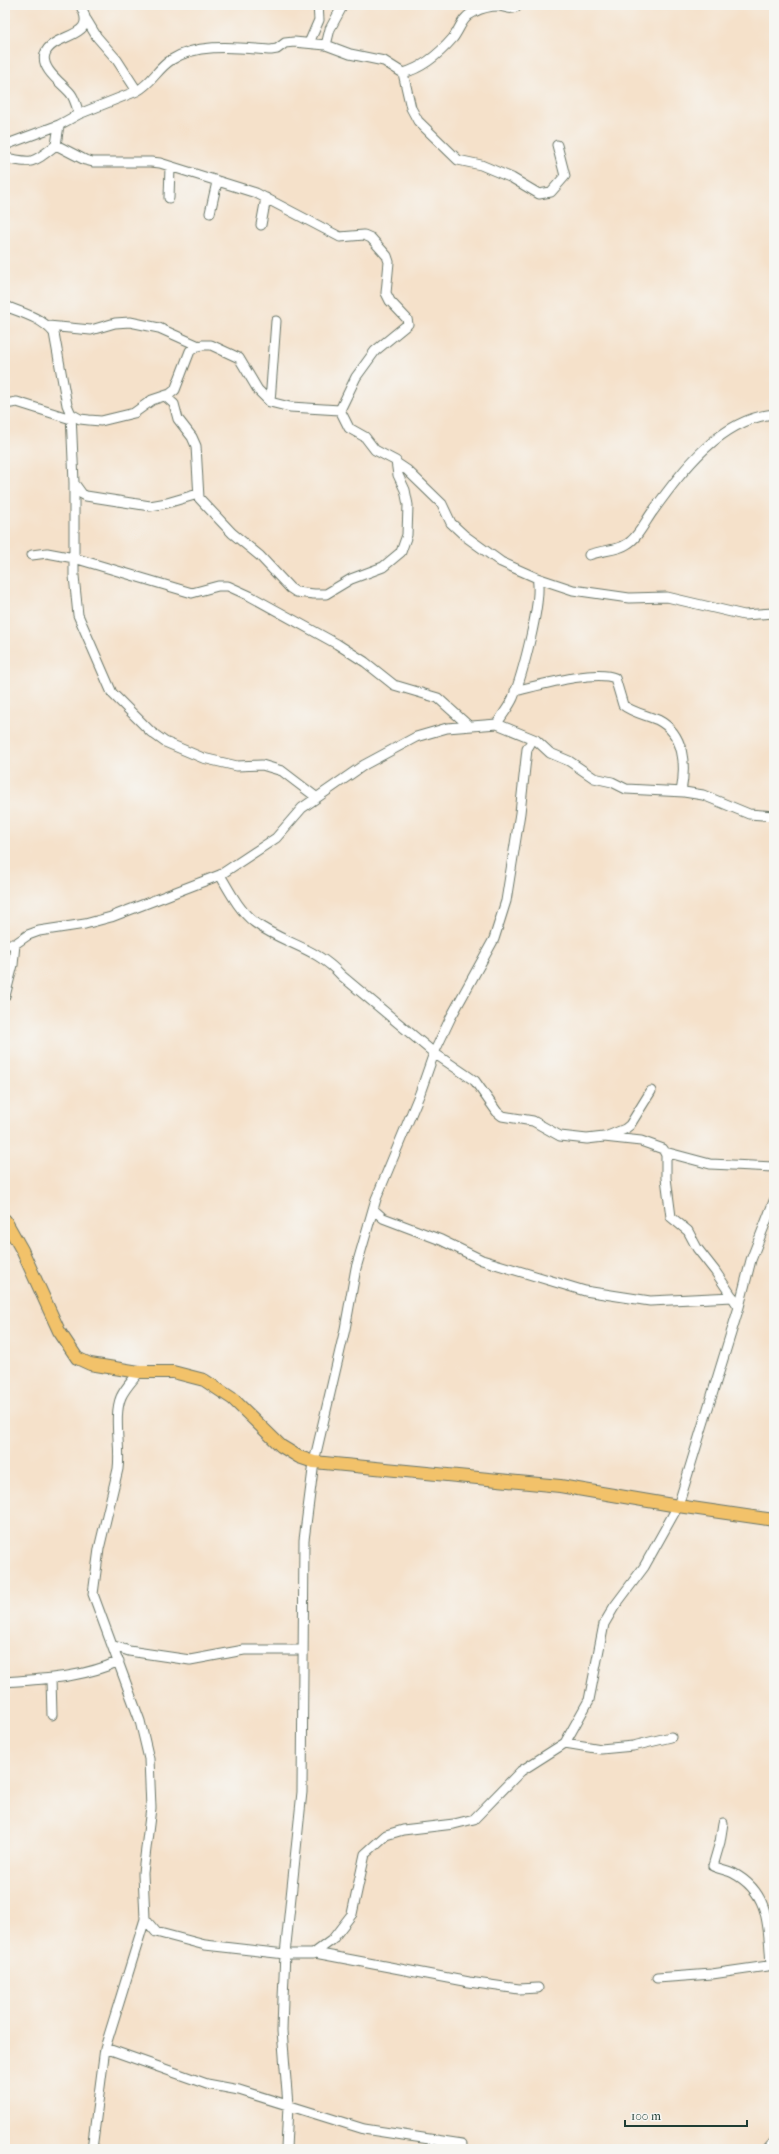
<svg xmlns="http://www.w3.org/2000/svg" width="779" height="2154" font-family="'IM FELL French Canon',serif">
	<rect width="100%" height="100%" fill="#f6f6f2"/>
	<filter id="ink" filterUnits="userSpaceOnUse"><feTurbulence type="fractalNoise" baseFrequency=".025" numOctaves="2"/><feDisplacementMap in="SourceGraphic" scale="8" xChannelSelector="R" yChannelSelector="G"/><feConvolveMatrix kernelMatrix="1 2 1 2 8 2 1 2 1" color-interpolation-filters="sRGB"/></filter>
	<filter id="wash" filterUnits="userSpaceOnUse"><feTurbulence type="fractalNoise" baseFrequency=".012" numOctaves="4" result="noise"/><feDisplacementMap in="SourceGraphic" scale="16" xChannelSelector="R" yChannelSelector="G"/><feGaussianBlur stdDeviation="0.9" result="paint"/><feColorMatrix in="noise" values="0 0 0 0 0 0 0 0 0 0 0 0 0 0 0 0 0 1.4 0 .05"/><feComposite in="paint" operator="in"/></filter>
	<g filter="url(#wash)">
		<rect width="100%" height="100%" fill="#f5e1ca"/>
	</g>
	<g filter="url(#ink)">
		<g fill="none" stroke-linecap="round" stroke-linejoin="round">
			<!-- minor casing -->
			<g stroke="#6a7668" stroke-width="11">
				<path id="minor" d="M86,19l11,18 20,23 20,31
					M309,43l10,-23 -1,-15
					M326,45l4,-16 13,-24
					M403,73l8,35 7,13 40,39 23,5 31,13 27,16 12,-2 14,-16 -8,-31
					M79,114c-2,-6 -4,-15 -8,-20 -8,-10 -31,-25 -26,-40 7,-22 56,-14 35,-49
					M59,125l-3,20 29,15 8,2h58l9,1 96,30 84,44 24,-2 7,3 16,18 2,6 -3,31 4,8 17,18 1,5 -33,27 -19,26 -16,33 9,18 16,9 10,13 21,11 2,14 7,15 3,15 -1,30 -6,17 -18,15 -32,12 -25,15h-12l-18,-2 -6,-4 -30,-32 -28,-23 -33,-35 -3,-52 -4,-9 -14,-18 -4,-15 -9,-8
					M5,145l54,-20 20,-11 58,-23c15,-8 20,-22 34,-31 27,-18 69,-12 100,-10l6,-1 8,-6 9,-1 32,3 24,9 34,7 19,12c20,-5 37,-20 50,-35 7,-9 9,-21 21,-26 6,-3 16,-6 24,-6 7,0 13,6 20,-1
					M5,158c29,6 28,5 51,-13
					M169,198l1,-31
					M210,213l7,-31
					M261,225l5,-27
					M5,306c18,7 37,12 49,27l13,72 4,9 9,5 9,1 12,1 33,-8 18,-13 18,-6 5,-4 15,-39 7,-5 6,-1h8l28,13 19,32 12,12 20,5 50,3
					M48,326l43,4 24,-7 15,-1 29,6 40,18
					M270,402l6,-81
					M5,404l12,-2 54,17
					M71,414l3,69v93l4,39 34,78 39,39 14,10 38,16 34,8 25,-1 20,6 34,26
					M398,464l9,6 35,34 9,19 14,13 36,26 36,16c6,21 -15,98 -24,120 -4,9 -11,17 -16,26
					M74,483l8,11 4,2 64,10 17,-3 31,-9
					M32,555l15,-2 27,5 118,35 26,-7h10l22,10 87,48 28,18 29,23 44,13 31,28
					M589,555c12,-5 28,-4 38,-11 11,-6 19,-24 26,-33 30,-41 67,-92 121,-97
					M537,578l36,12 56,8 38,-1 77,18 30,-2
					M515,691c22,-5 80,-22 100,-13l8,27c10,8 24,10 35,15 27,14 28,46 23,72
					M220,875c10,17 19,35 34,47 31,23 61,24 88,54l92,77 41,28 22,31 5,4 31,5 27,15 27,3 17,-2 37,4 22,8 3,6v23l5,39 17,14 9,17 18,23 24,36
					M5,944h10l13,-9 11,-4 46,-7 26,-7 109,-42 56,-37 26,-30 62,-43 52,-28 31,-9 50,-4 39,16 14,13 19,8 25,17 18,4 14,7 58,3 19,3 46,19 25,2
					M5,996l8,-31 2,-21
					M605,1137l20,-8 5,-4 21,-34
					M663,1149l2,3 45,12 64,3
					M374,1210l9,8 58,22 41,20 103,31 65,10 83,-4
					M114,1646l15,5 61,9 54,-10h58
					M51,1679l1,36
					M5,1682c39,-3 78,-4 114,-21
					M565,1743l36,6 32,-3 38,-9
					M723,1823l-3,19 -7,24c6,3 14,4 20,7 38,20 35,55 38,92
					M145,1919l11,13 49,13 80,9h28l19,-14 20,-26 13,-60 21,-19 17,-5 51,-6 20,-5 47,-48 44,-28 24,-43 15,-76 10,-17 30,-40 34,-61 61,-199 12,-47 23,-59
					M315,1953l154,29 50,7 19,-1
					M657,1978l55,-4 62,-9
					M105,2048l102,36 32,6 125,39 98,15
					M92,2149l13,-101 40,-129 -2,-46 8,-65 -2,-49 -9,-38 -47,-127 6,-45 19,-80c3,-22 -5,-53 3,-72 4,-9 12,-17 18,-25
					M286,2149l2,-44 -6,-74 1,-33 2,-44 17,-162 2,-252 10,-78 31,-133 11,-61 20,-69 44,-106 14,-40 17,-36 43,-78 12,-38 14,-88 7,-64 6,-10
					M768,2149l6,-7"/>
			</g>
			<!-- major casing -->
			<g stroke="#6a7668" stroke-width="14">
				<path id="major" d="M5,1220l17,30 37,81 18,27 13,6 49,8h34l31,8 29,19 48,47 18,11 15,5 246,24 118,20 96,14"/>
			</g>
			<!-- minor -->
			<use href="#minor" stroke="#fff" stroke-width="9"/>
			<!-- major -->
			<use href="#major" stroke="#f2c26a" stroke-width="12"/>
		</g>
	</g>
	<!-- margin -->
	<rect width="779" height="2154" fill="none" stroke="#f6f6f2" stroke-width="20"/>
	<!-- scale -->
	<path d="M625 2120v6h122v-6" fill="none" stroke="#1f3d34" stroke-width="2"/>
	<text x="631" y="2120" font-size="12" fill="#1f3d34" stroke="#f6f6f2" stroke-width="3" paint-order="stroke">100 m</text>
</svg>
